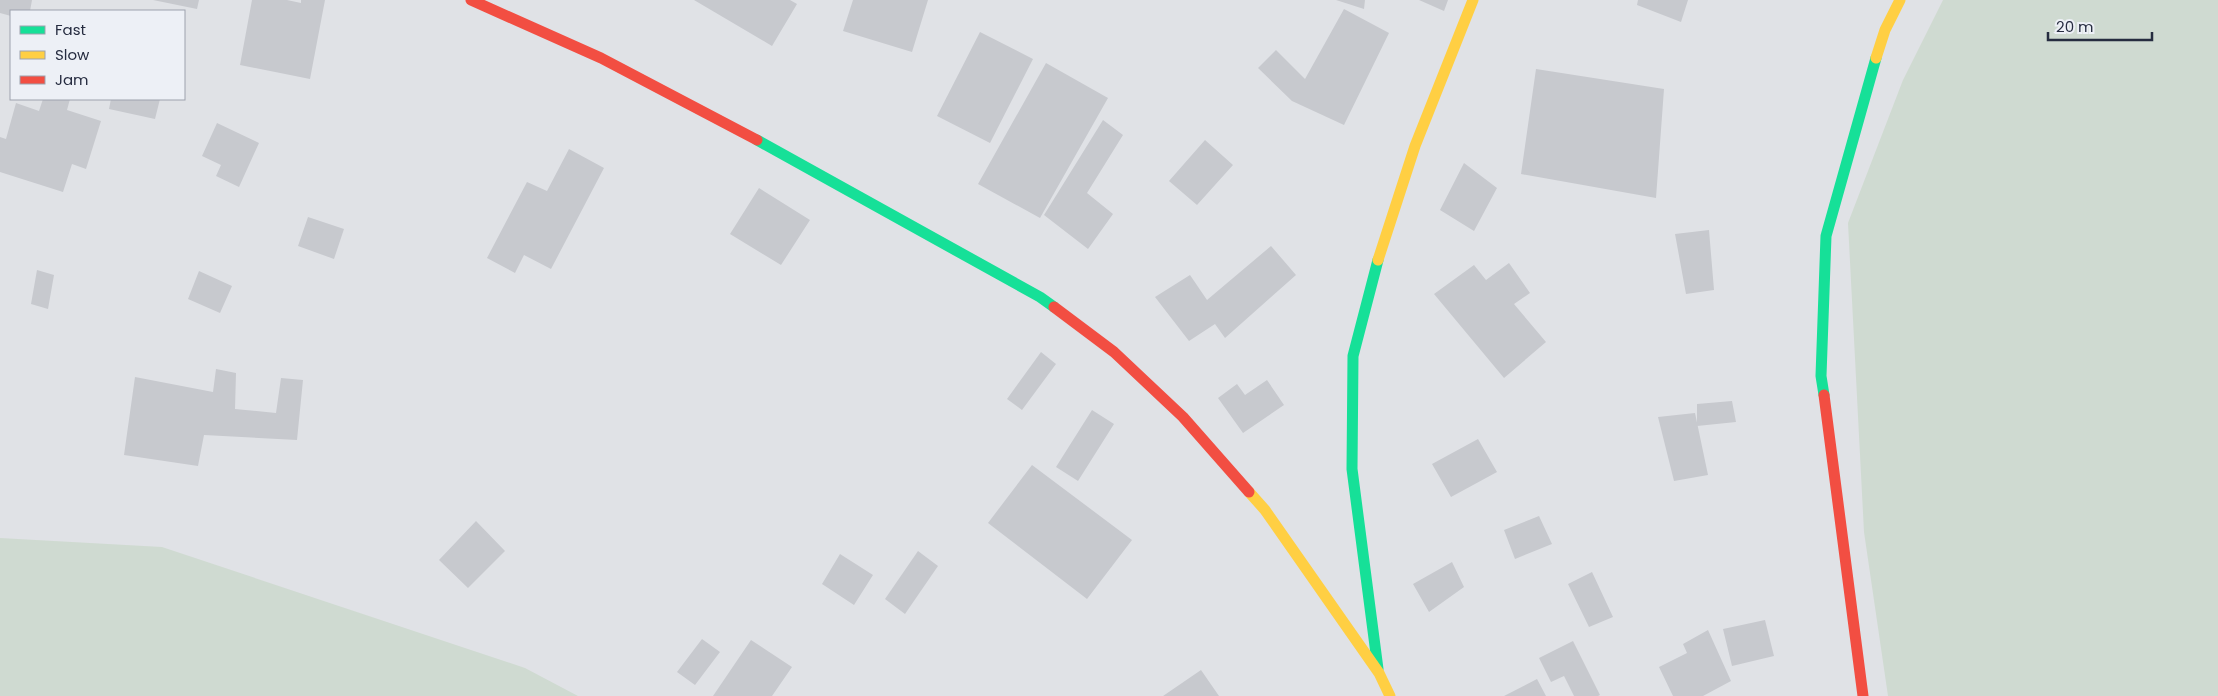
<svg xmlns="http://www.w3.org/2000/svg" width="2218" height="696" font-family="Poppins,sans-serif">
	<rect width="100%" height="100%" fill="#e0e2e6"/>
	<!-- green -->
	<path fill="#cfdad1" d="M1943,0h275v696h-330l-24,-164 -16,-309 55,-143z
		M0,538l162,9 363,121 53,28h-578z"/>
	<!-- building -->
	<path fill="#c7c9ce" d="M0,0h32l-2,11h-19v5l-11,-3z
		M153,0h46l-2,9z
		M252,0h35l14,3v-3h24l-15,79 -70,-14z
		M694,0h96l7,4 -25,42z
		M853,0h75l-16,52 -69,-21z
		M1336,0h29l-1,9z
		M1419,0h29l-4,11z
		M1638,0h50l-7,22 -44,-17z
		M1344,9l45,24 -45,92 -52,-24 -34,-33 18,-18 29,29z
		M980,32l53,27 -43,84 -53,-27z
		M1046,63l62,35 -68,120 -62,-34z
		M1536,69l128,20 -8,109 -135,-24z
		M43,99h27l-3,11 34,11 -15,48 -14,-5 -9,28 -63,-20v-35l6,2 10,-36 23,8z
		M111,99h49l-5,20 -46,-10z
		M1103,120l20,15 -36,58 26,21 -25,35 -44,-34z
		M217,123l42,20 -20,44 -23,-11 5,-11 -19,-9z
		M1205,140l28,25 -36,40 -28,-24z
		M569,149l35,19 -53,101 -27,-14 -9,18 -28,-15 40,-76 20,9z
		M1464,163l33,25 -23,43 -34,-21z
		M759,188l51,32 -29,45 -51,-31z
		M308,217l36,12 -10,30 -36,-13z
		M1709,230l5,60 -28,4 -11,-60z
		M1271,246l25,29 -71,63 -10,-14 -26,17 -34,-44 35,-22 17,25z
		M1509,263l21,30 -16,11 32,38 -42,36 -70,-84 40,-29 12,15z
		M37,270l17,5 -6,34 -17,-5z
		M199,271l33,15 -12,27 -32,-14z
		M1041,352l15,12 -34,46 -15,-11z
		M216,369l20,4 -1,36 41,4 5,-35 22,2 -6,60 -93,-5 -6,31 -74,-11 11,-78 78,15z
		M1267,380l17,25 -41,28 -25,-35 19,-14 8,11z
		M1732,401l4,21 -39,4v-22z
		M1092,410l22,14 -36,57 -22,-14z
		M1695,413l13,62 -34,6 -16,-64z
		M1478,439l19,33 -46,25 -19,-33z
		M1032,465l100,75 -45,59 -99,-76z
		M1539,516l13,28 -37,15 -11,-29z
		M476,521l29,30 -37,37 -29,-28z
		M918,551l20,15 -33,48 -20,-15z
		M840,554l33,21 -19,30 -32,-21z
		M1452,562l12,25 -35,25 -16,-28z
		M1592,572l21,45 -24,10 -21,-43z
		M1765,620l9,36 -42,10 -9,-37z
		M1708,630l23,51 -28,15h-30l-14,-29 28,-14 -4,-9z
		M702,639l18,13 -25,33 -18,-13z
		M751,640l41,27 -20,29h-59z
		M1573,641l27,54 -2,1h-24l-10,-20 -13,6 -12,-24z
		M1201,670l18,26h-56z
		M1537,679l9,17h-42z"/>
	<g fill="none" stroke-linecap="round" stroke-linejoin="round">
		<!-- fast -->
		<path stroke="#16e098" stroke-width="11" d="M757,140l283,157 14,10
			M1378,260l-25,96 -1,113 26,200
			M1824,395l-3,-19 5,-140 50,-178"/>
		<!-- slow -->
		<path stroke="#ffcf43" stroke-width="11" d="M1876,58l9,-28 15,-30
			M1378,260l37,-114 58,-146
			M1249,492l16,18 114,163 11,23"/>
		<!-- jam -->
		<path stroke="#f24e42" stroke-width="11" d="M471,0l130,58 156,82
			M1054,307l60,45 69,65 66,75
			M1824,395l39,301"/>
	</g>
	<!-- legend -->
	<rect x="10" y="10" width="175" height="90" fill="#edf0f6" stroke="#9da2ad"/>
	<rect x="20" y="26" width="25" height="8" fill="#16e098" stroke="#9da2ad"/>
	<text x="55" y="35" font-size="15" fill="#262c40">Fast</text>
	<rect x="20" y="51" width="25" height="8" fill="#ffcf43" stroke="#9da2ad"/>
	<text x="55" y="60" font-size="15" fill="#262c40">Slow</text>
	<rect x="20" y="76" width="25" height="8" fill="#f24e42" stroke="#9da2ad"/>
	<text x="55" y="85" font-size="15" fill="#262c40">Jam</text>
	<!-- scale -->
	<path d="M2048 32v8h104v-8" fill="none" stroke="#262c40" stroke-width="2.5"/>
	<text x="2056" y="32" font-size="15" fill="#262c40" stroke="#edf0f6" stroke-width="4" paint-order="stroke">20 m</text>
</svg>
